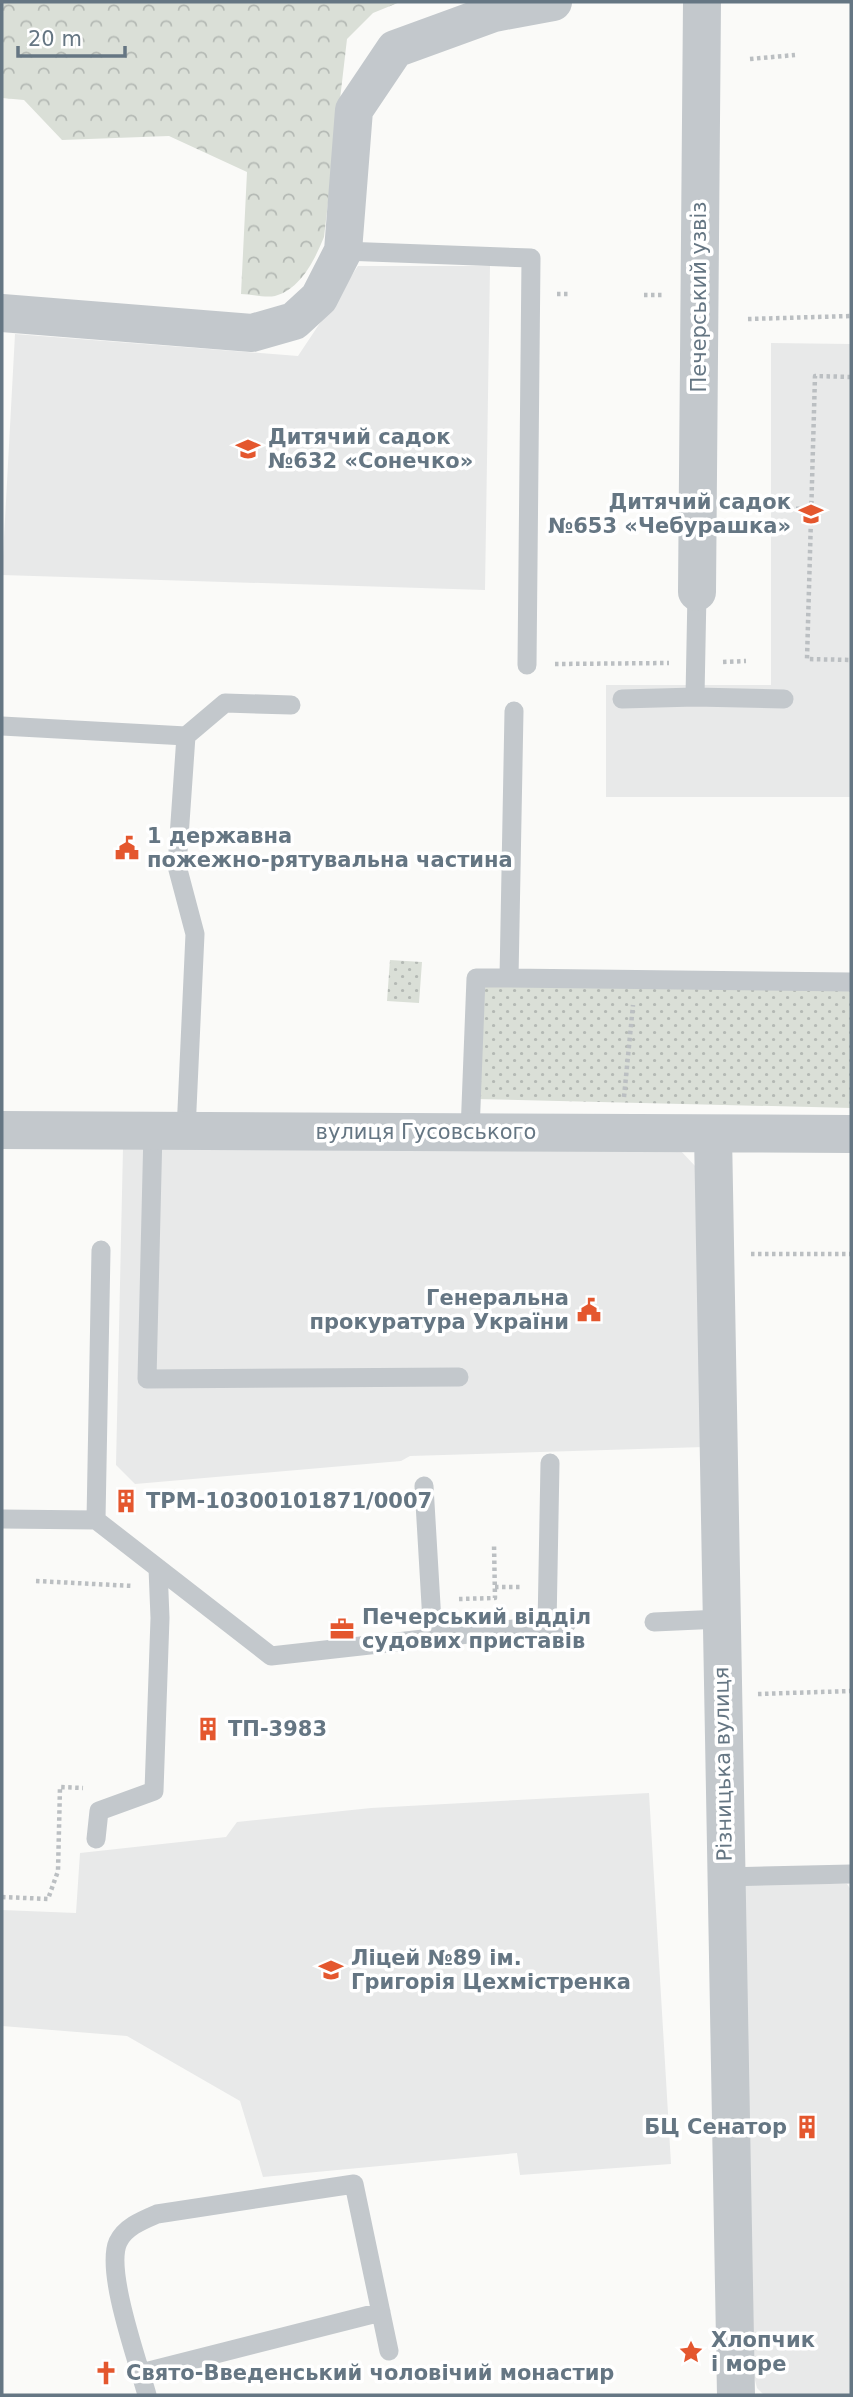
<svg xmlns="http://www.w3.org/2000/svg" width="853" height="2397" font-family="'DejaVu Sans',sans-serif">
	<defs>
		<pattern id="green-dots" width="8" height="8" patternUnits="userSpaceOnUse" patternTransform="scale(1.75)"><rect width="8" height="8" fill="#dadfd7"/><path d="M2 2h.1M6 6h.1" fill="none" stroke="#b4b9b4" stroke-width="1.8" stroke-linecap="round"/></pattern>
		<pattern id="forest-crowns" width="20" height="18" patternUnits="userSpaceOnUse" patternTransform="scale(1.75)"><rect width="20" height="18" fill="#dadfd7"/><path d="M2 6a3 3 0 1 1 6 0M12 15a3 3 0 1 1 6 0" fill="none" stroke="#b4b9b4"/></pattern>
	</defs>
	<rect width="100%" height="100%" fill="#fafaf8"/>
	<!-- built -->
	<path fill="#e8e9e9" d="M358,266h132l-5,324 -483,-15 13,-241 283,22z
		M771,343l80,1v453h-245v-112h165z
		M123,1148l556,1 17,18 8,280 -294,9 -9,5 -266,23 -19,-19z
		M649,1793l22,371 -151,11 -3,-22 -254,24 -23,-76 -113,-65 -125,-10v-116l74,3 4,-60 146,-16 11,-15 134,-14z
		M733,1884h114l4,6v504l-4,1h-83l-7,-7 -9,-35z"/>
	<!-- green -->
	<path fill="url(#green-dots)" d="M390,960l32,2 -3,41 -32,-2z
		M478,982l373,3v123l-376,-9z"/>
	<!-- forest -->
	<path fill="url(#forest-crowns)" d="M2,2h398l-27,11 -26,26 -23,198c-9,22 -23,52 -49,59 -10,2 -24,-2 -34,-2l6,-122 -78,-36 -107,4 -38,-40 -22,-2z"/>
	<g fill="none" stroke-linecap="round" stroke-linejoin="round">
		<!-- path -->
		<path stroke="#bbbfc2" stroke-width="4.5" stroke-dasharray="3.5 3.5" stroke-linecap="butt" d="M750,59l45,-4
			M557,294h13
			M644,295h20
			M748,319l103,-3
			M851,377l-36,-1 -8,283 44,1
			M747,508l64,1
			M723,662l23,-1
			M555,664l114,-1
			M624,1097l9,-92
			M751,1254h100
			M36,1581l97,5
			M495,1587h27
			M459,1599l36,-1 -1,-54
			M758,1694l93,-3
			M2,1897l46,2 10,-28 2,-84 23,1"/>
		<!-- service -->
		<path stroke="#c3c8cc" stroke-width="19" d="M343,251l188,7 -4,407
			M697,592l-2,105 89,2
			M622,699l73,-2
			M514,711l-5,267 342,4
			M2,726l184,10 -9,130 18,68 -9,197
			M186,736l39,-33 66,2
			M153,1131l-6,248 312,-2
			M470,1132l6,-154h33
			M424,1486l9,153
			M2,1519l94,1 5,-270
			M96,1520l175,136 296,-33
			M654,1622l67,-3
			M547,1626l3,-163
			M96,1839l3,-28 55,-20 6,-173 -2,-50
			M725,1877l126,-3
			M141,2373l240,-61
			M147,2395c-9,-33 -42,-124 -29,-153 7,-15 25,-22 39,-28l197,-30 35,167"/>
		<!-- minor -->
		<path stroke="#c3c8cc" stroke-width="38" d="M2,313l250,20 42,-12 25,-23 24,-47 11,-141 41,-61 99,-36 59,-11
			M697,592l5,-590
			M2,1130l849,4
			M713,1134l23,1261"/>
	</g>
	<!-- icons -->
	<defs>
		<g id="school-bare" transform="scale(1.89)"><path d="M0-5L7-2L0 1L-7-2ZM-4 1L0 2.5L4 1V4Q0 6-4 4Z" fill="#e4572e" stroke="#fff" stroke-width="2.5" paint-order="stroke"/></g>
		<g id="civic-bare" transform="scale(1.89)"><path d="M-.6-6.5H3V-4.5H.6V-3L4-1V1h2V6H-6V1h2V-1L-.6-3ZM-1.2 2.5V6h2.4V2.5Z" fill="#e4572e" stroke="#fff" stroke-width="2.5" paint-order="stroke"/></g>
		<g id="building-bare" transform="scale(1.89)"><path d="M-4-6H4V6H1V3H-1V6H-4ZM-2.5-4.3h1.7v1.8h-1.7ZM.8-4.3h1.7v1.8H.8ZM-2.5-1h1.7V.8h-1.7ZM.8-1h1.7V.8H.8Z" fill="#e4572e" stroke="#fff" stroke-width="2.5" paint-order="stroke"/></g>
		<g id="office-bare" transform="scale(1.89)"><path d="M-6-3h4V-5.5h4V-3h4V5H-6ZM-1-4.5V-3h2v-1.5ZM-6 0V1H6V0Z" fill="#e4572e" stroke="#fff" stroke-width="2.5" paint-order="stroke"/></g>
		<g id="sight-bare" transform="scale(1.89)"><path d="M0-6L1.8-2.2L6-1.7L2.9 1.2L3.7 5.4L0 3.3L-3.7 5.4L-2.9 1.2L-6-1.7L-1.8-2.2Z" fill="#e4572e" stroke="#fff" stroke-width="2.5" paint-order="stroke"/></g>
		<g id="church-bare" transform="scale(1.89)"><path d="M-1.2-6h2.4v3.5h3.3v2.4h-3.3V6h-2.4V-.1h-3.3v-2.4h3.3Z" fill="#e4572e" stroke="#fff" stroke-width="2.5" paint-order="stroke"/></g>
	</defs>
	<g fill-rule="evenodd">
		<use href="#school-bare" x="248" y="449"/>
		<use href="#school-bare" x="811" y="514"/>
		<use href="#civic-bare" x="127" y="848"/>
		<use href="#civic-bare" x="589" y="1310"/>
		<use href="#building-bare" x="126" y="1501"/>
		<use href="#office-bare" x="342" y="1629"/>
		<use href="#building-bare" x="208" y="1729"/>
		<use href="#school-bare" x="331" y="1970"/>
		<use href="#building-bare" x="807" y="2127"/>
		<use href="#sight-bare" x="691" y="2352"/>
		<use href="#church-bare" x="106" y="2373"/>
	</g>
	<g text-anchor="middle" stroke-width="7" stroke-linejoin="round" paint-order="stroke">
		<!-- street labels -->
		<g font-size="21" fill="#657683" stroke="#fff">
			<text transform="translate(699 297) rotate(-90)" y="7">Печерський узвіз</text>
			<text x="426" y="1139">вулиця Гусовського</text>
			<text transform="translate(723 1764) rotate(-91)" y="7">Різницька вулиця</text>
		</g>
		<!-- poi labels -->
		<g font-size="21" font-weight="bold" fill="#657683" stroke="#fff" text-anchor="start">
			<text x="268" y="444">Дитячий садок<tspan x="268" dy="24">№632 «Сонечко»</tspan></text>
			<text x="791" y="509" text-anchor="end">Дитячий садок<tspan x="791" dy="24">№653 «Чебурашка»</tspan></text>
			<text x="147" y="843">1 державна<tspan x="147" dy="24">пожежно-рятувальна частина</tspan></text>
			<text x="569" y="1305" text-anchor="end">Генеральна<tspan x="569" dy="24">прокуратура України</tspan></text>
			<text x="146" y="1508">ТРМ-10300101871/0007</text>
			<text x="362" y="1624">Печерський відділ<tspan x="362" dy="24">судових приставів</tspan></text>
			<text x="228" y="1736">ТП-3983</text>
			<text x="351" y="1965">Ліцей №89 ім.<tspan x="351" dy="24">Григорія Цехмістренка</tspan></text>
			<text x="787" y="2134" text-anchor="end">БЦ Сенатор</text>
			<text x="711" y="2347">Хлопчик<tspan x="711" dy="24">і море</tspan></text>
			<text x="126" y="2380">Свято-Введенський чоловічий монастир</text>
		</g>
	</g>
	<!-- border -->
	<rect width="853" height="2397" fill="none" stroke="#657683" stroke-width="7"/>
	<!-- scale -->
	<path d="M18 46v10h107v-10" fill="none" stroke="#657683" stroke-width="3.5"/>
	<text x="28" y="46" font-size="21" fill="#657683" stroke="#ffffff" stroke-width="5" paint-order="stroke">20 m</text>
</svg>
